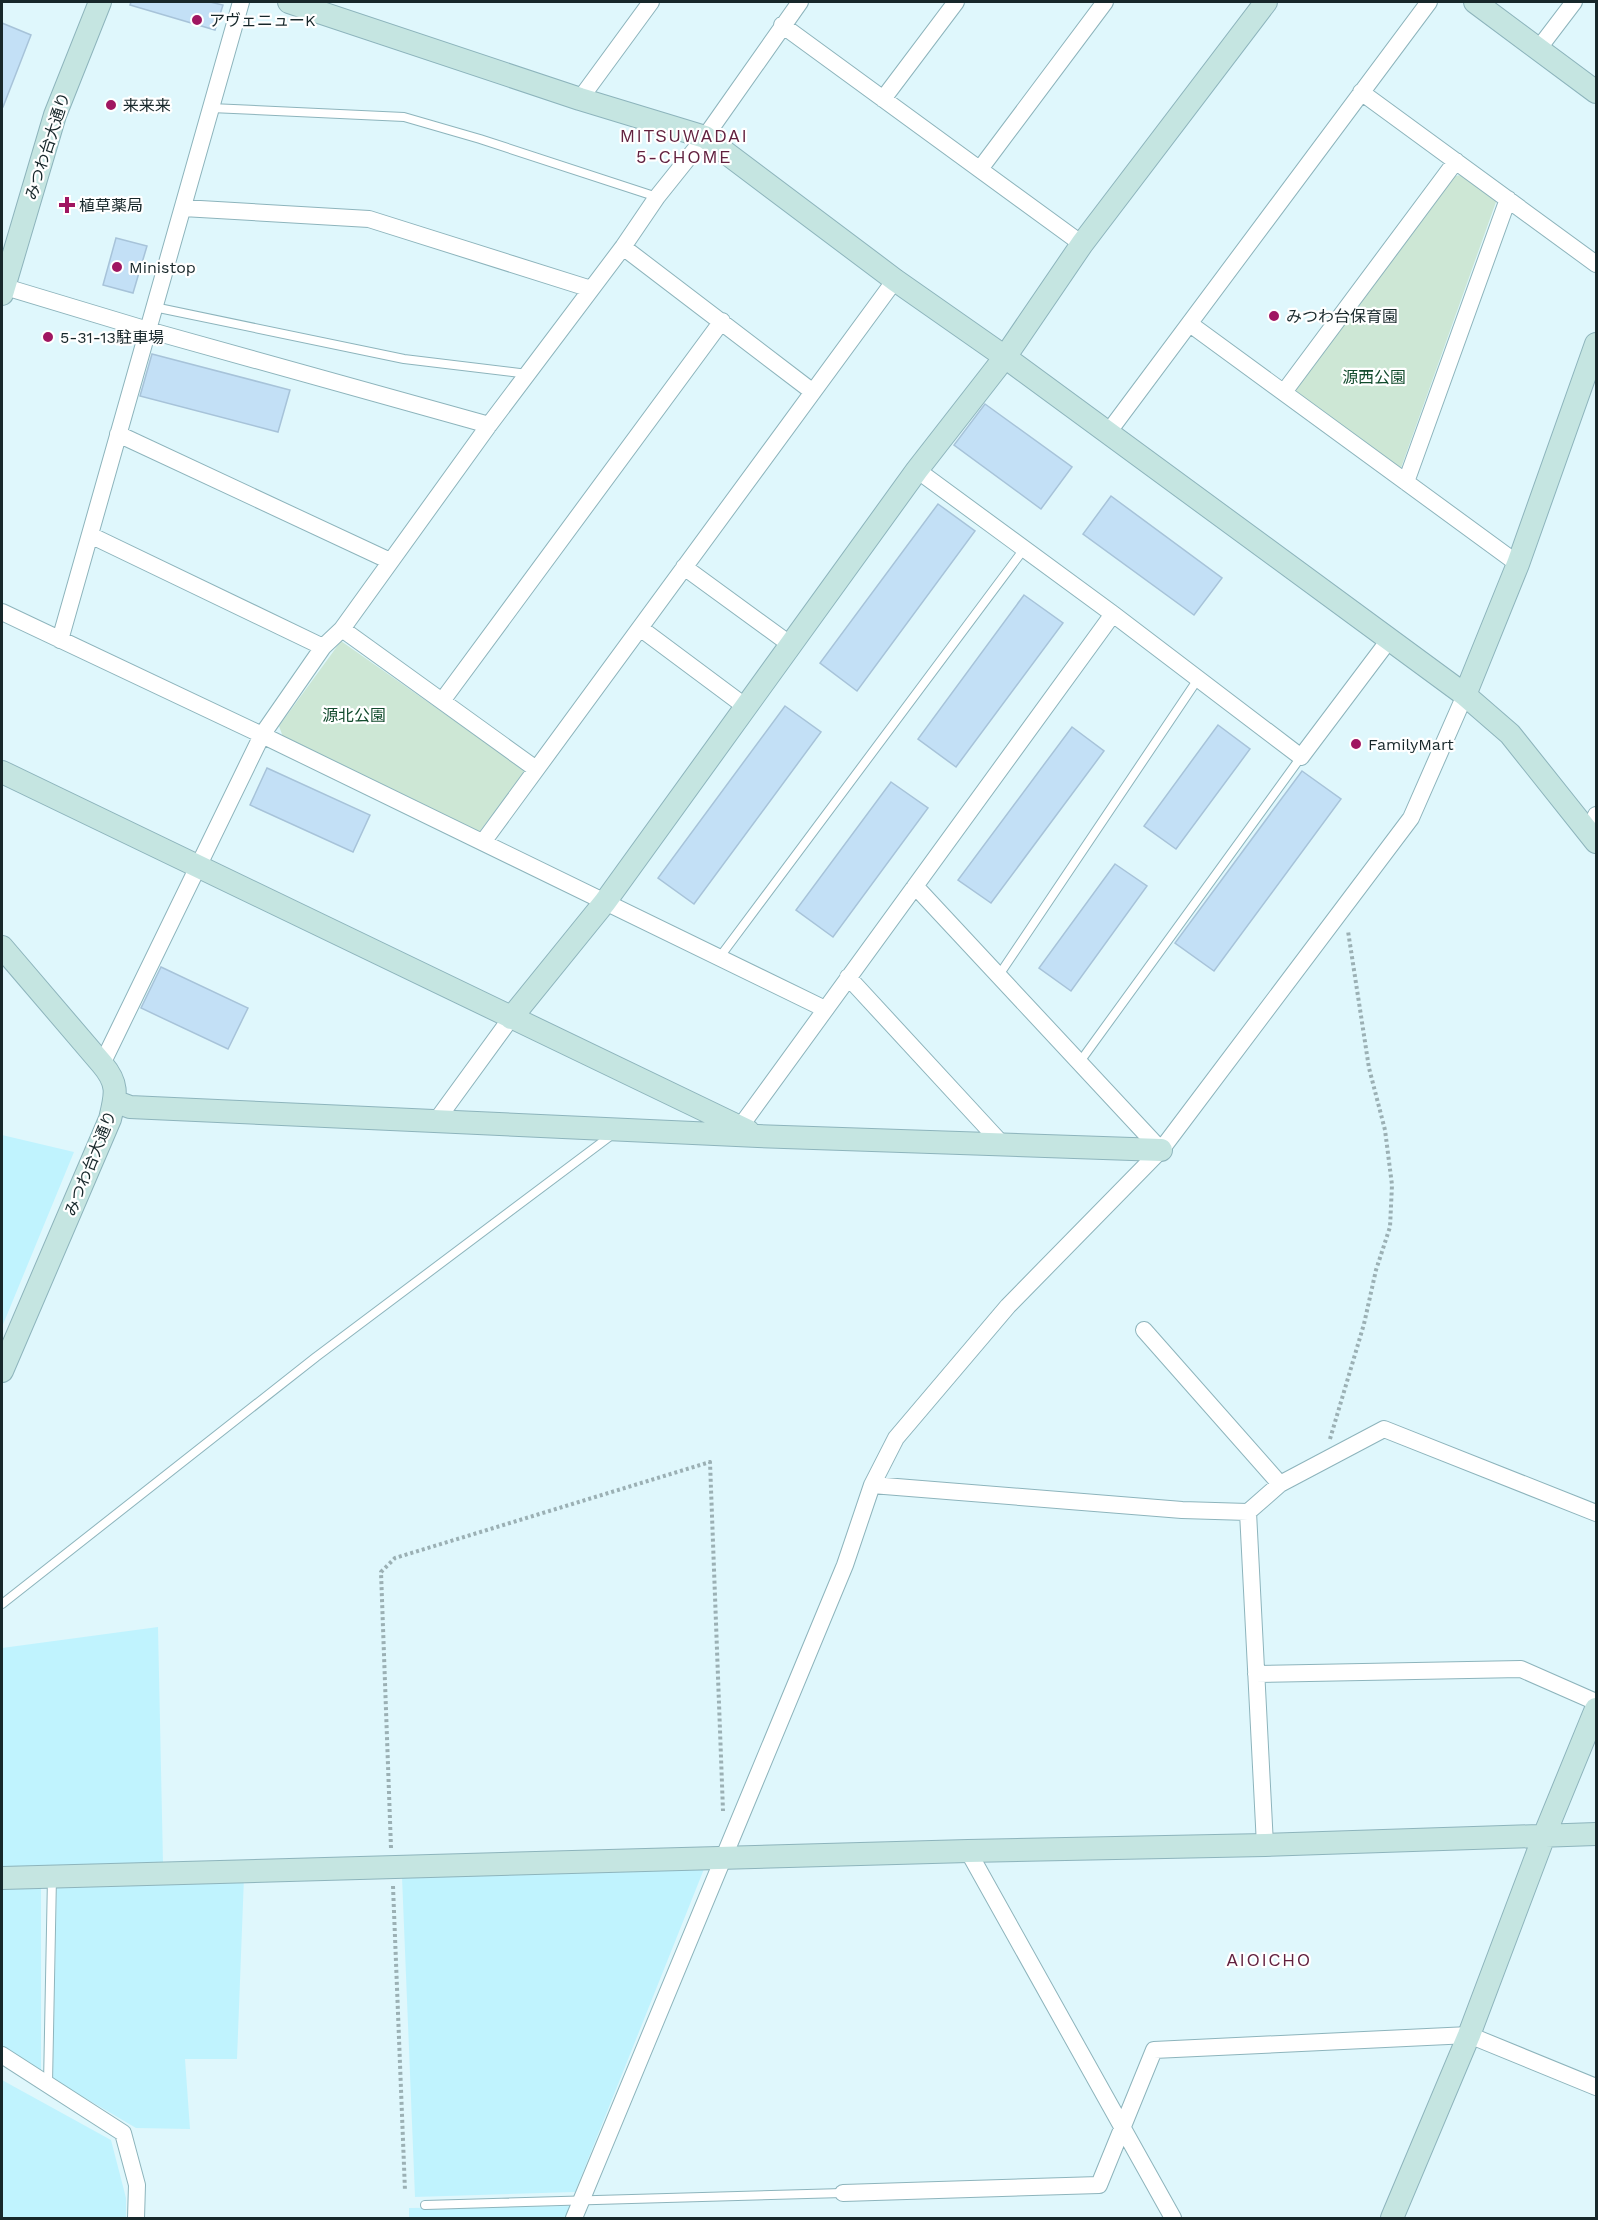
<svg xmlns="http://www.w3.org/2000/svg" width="1598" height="2220" font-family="'Work Sans','Noto Sans JP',sans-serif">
	<rect width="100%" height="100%" fill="#dff7fc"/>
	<!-- built -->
	<path fill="#c0f3fe" d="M2,1135l72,17 -72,175z
		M158,1627l5,236 -161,4v-219z
		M704,1869l-129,323 -160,5 -13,-320z
		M244,1877l-7,182h-52l5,70 -54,-1 -83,-49 4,-197z
		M41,1887v187l-39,-27v-158z
		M2,2080l109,60 15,58v20h-124z
		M572,2206l-5,12h-158v-10z"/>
	<!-- green -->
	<path fill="#cde7d5" d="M1465,174l27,18 4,10 -95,266 -106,-77 156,-214z
		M341,641l185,130 -46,60 -8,1 -188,-92 -5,-14z"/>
	<!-- building -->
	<path fill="#c3e0f6" stroke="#a7c3d9" stroke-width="1.5" d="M131,2h79l13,3 -8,25 -85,-25z
		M2,23l29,12 -28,72h-1z
		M116,238l31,8 -14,47 -30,-8z
		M152,354l138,36 -12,42 -138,-36z
		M985,404l87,63 -31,42 -87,-64z
		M1111,496l111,82 -28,37 -111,-81z
		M938,504l37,27 -118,160 -37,-28z
		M1024,595l39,28 -107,144 -38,-28z
		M785,706l36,26 -127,172 -36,-26z
		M1218,725l32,24 -74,100 -32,-23z
		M1072,727l32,24 -113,152 -33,-23z
		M267,768l103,47 -17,37 -103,-47z
		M1302,771l39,28 -127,172 -39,-28z
		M891,782l37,26 -95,129 -37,-27z
		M1115,864l32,22 -76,105 -32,-23z
		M161,967l87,41 -20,41 -87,-41z"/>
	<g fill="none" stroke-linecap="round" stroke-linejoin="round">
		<!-- lane casing -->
		<g stroke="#8db4bc" stroke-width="10">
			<path id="lane" d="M211,108l193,9 76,22 177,58
				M154,307l250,52 124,15
				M719,958l305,-409
				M999,975l199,-296
				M1079,1063l222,-306
				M2,1604l314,-247 297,-223
				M48,2084l4,-207
				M425,2205l418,-12"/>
		</g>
		<!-- street casing -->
		<g stroke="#8db4bc" stroke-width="18">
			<path id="street" d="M782,25l300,219
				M1539,48l35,-46
				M1361,92l235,172
				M580,99l71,-97
				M883,99l73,-97
				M980,169l125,-167
				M183,208l186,11 222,70
				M623,247l190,145
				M2,286l146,44 341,95
				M1190,324l328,240
				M1284,392l172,-231
				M118,434l272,127
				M1107,434l322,-432
				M917,470l196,144 188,143 88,-117
				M1406,482l102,-283
				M90,535l233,112
				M684,567l107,78
				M2,612l260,123 563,274
				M640,628l106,79
				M342,629l194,140
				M60,640l181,-638
				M442,701l280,-380
				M1590,832l6,-17
				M483,842l412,-562
				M915,886l246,264
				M848,977l155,168
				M102,1064l160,-329 61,-88 19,-18 147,-204 134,-178 34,-50 48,-60 95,-135
				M436,1121l75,-103
				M740,1127l373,-513
				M1144,1330l136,154
				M872,1485l310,25 66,2 32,-28 104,-55 212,84
				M1248,1512l17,333
				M1256,1674l265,-5 75,33
				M968,1851l205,367
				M2,2055l121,78 14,52 -1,33
				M843,2193l256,-8 55,-135 315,-15 127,52
				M574,2218l271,-653 27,-80 24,-47 112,-132 153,-156 250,-332 54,-123"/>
		</g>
		<!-- secondary casing -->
		<g stroke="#8db4bc" stroke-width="24">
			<path id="secondary" d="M289,2l291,97 125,38 190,143 110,77 460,338 45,39 86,108
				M1475,2l121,90
				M2,294l53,-179 45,-113
				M1465,695l53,-131 78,-220
				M2,772l746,359
				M2,947l100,117c17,20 14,30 8,55l-108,252
				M511,1018l94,-116 312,-432 88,-113 77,-113 184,-242
				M114,1101l16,6 628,29 403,14
				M2,1878l966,-27 297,-6 331,-11
				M1392,2218l77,-183 75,-199 52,-127"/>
		</g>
		<!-- path -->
		<path stroke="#9bb0b4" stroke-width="4" stroke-dasharray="3 3" stroke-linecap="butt" d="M1330,1439l34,-115 12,-54 14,-43 2,-42 -7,-55 -16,-62 -21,-137
			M391,1848l-10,-276 14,-14 315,-96 13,349
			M393,1886l12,305"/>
		<!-- lane -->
		<use href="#lane" stroke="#fff" stroke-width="8"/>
		<!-- street -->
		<use href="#street" stroke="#fff" stroke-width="16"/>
		<!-- secondary -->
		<use href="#secondary" stroke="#c5e5e1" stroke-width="22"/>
	</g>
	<!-- markers -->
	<g fill="#a01661" stroke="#fff" stroke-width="2">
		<circle cx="197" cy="20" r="6"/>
		<circle cx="111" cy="105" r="6"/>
		<path d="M64 196h6v6h6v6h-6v6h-6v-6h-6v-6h6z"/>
		<circle cx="117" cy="267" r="6"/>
		<circle cx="1274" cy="316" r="6"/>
		<circle cx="48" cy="337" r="6"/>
		<circle cx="1356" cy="744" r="6"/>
	</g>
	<g text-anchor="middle" stroke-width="4.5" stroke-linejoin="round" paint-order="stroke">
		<!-- poi labels -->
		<g font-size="16" fill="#17272a" stroke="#fff" text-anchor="start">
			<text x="209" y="26">アヴェニューK</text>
			<text x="123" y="111">来来来</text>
			<text x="79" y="211">植草薬局</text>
			<text x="129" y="273">Ministop</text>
			<text x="1286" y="322">みつわ台保育園</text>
			<text x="60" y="343">5-31-13駐車場</text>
			<text x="1368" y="750">FamilyMart</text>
		</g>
		<!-- street labels -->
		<g font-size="16" fill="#17272a" stroke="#fff">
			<text transform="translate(47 146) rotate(-72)" y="6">みつわ台大通り</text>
			<text transform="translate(90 1163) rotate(-68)" y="6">みつわ台大通り</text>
		</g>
		<!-- park labels -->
		<g font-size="16" fill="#124b2d" stroke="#fff">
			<text x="1374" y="383">源西公園</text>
			<text x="354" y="721">源北公園</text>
		</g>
		<!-- neighbourhood labels -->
		<g font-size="18" letter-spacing="1.5" fill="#62213f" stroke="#fff">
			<text x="684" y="142">MITSUWADAI<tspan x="684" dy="21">5-CHOME</tspan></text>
			<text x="1269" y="1966">AIOICHO</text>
		</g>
	</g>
	<!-- border -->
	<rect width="1598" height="2220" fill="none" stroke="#17272a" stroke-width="6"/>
</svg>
